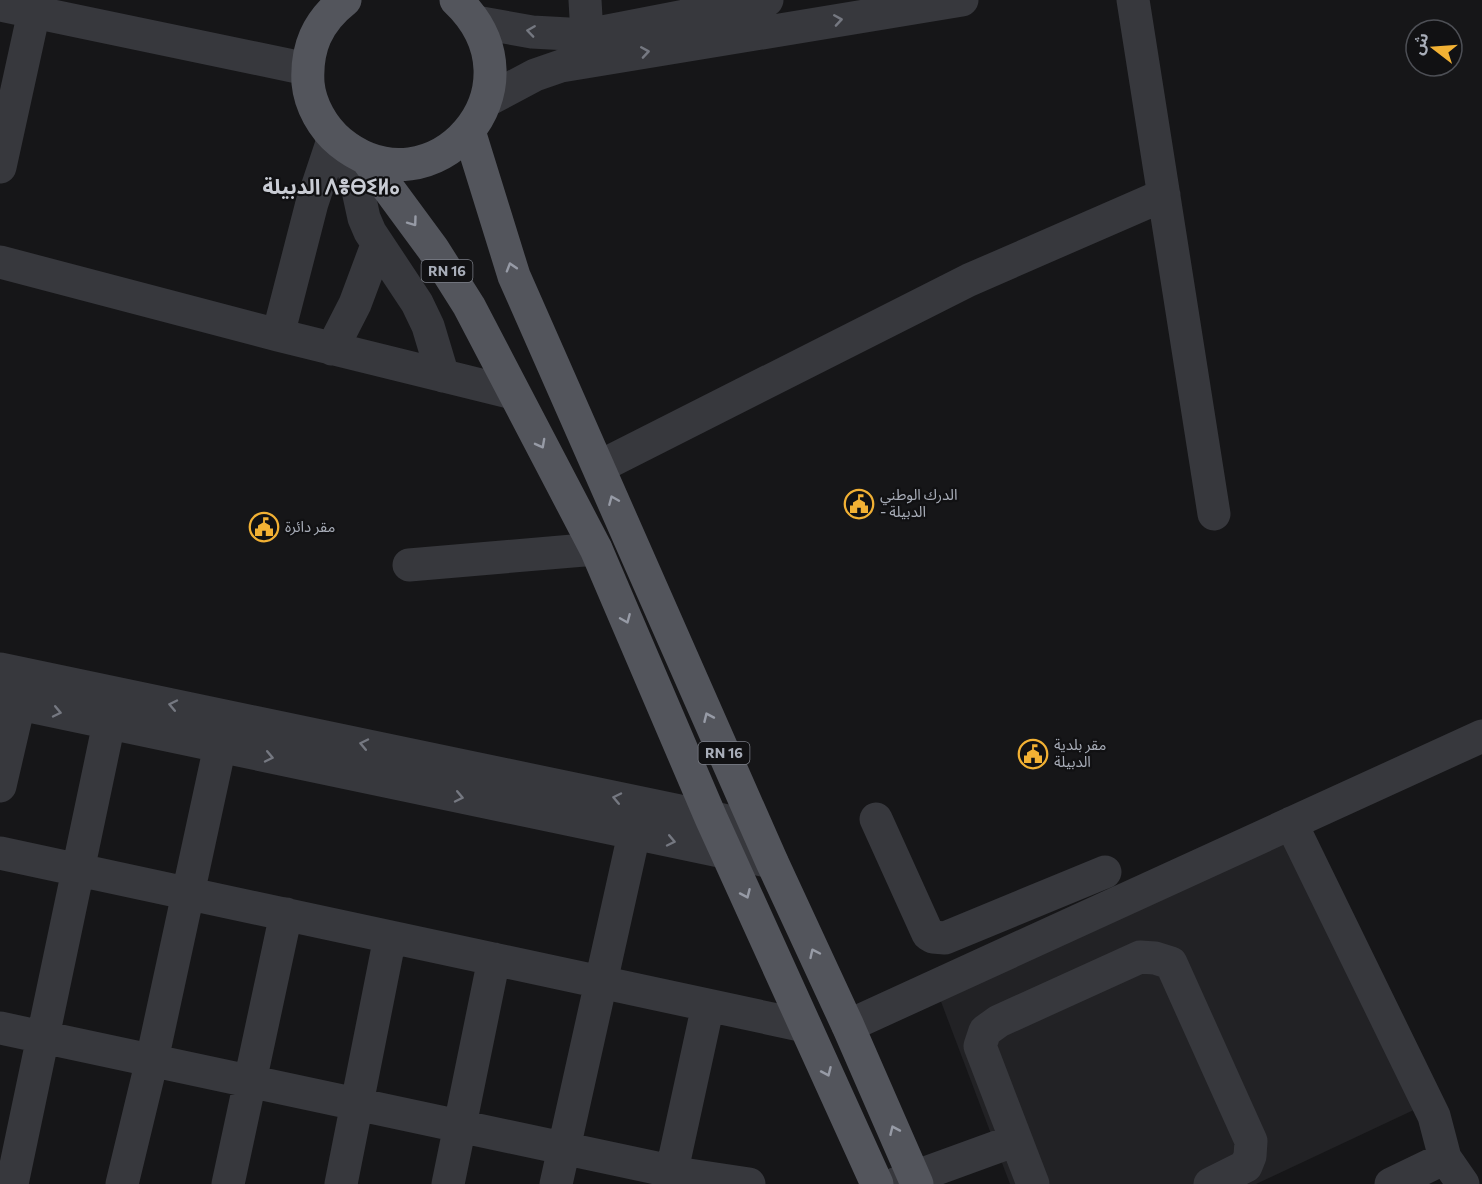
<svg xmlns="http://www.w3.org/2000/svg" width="1482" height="1184" font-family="Commissioner,'Noto Sans Arabic','Noto Sans Tifinagh',sans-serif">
	<rect width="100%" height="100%" fill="#161618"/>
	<!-- built -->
	<path fill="#222225" d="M1289,835l131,272 -164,77h-246l-73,-193z"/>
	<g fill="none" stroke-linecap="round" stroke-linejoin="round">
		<!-- minor -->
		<path stroke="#37383d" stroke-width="33" d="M585,0l2,35
			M1133,0l81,514
			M0,5l307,64
			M476,22l56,10 55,3 180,-35
			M486,101l49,-26 26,-9 401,-66
			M349,149l15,69 6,14 47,71 11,23 15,50
			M0,167l34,-155
			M0,262l278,73 235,58
			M278,335l34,-132 22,-66
			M332,349l23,-45 22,-59
			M599,467l370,-187 195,-85
			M409,565l187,-16
			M0,669l756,158
			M0,700l772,162
			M0,786l19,-82
			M876,819l52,115 5,3 12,1 160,-66
			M1291,823l143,293 11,42 -54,26
			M0,853l805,173
			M848,1026l634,-290
			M0,1028l689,147 60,9
			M1445,1158l18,26
			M12,1184l97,-461
			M122,1184l30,-124 68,-314
			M228,1184l58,-270
			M341,1184l49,-247
			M448,1184l46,-225
			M556,1184l78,-350
			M669,1184l39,-179
			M895,1184l121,-44
			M1033,1184l-53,-138 5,-15 14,-10 141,-64 15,1 16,5 80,178 -1,15 -4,10 -36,18"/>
		<!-- major -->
		<path stroke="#53555c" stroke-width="33" d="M345,0c-28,22 -39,48 -37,83 2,22 15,45 32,59 92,75 209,-54 116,-142
			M469,131l45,145 258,586 76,164 69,158
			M366,158l67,91 36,57 127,243 115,269 166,366"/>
	</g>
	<!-- one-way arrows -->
	<defs><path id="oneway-chevron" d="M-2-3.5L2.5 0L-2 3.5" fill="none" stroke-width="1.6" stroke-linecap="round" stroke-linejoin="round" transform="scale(1.5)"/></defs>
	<g stroke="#757881">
		<use href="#oneway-chevron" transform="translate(838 20) rotate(-9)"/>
		<use href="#oneway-chevron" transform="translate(531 31) rotate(-172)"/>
		<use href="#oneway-chevron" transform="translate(645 52) rotate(-9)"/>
		<use href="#oneway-chevron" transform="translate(173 705) rotate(-168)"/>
		<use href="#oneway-chevron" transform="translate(57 712) rotate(12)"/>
		<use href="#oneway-chevron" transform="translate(364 744) rotate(-168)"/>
		<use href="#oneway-chevron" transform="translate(269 757) rotate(12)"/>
		<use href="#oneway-chevron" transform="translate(459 797) rotate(12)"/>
		<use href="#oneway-chevron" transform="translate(617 798) rotate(-168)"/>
		<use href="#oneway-chevron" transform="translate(671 841) rotate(12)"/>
	</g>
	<g stroke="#979ba6">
		<use href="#oneway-chevron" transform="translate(413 222) rotate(54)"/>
		<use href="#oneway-chevron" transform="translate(511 267) rotate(-107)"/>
		<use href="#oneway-chevron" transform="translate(541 444) rotate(62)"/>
		<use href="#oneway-chevron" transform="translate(613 500) rotate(-113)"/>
		<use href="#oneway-chevron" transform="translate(626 619) rotate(67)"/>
		<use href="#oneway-chevron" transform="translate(708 717) rotate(-114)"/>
		<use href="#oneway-chevron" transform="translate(746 894) rotate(66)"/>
		<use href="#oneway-chevron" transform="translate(814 953) rotate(-115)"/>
		<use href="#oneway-chevron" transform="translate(827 1072) rotate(66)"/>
		<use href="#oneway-chevron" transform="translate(894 1130) rotate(-114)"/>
	</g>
	<!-- icons -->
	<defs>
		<g id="civic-ring" transform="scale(1.5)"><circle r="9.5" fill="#111113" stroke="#f2b134" stroke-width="1.5"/><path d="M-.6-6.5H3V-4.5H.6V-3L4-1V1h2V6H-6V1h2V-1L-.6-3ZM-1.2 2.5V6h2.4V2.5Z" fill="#f2b134"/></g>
	</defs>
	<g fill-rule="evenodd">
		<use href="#civic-ring" x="859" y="504"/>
		<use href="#civic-ring" x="264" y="527"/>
		<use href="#civic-ring" x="1033" y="754"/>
	</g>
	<g text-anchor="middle" stroke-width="4.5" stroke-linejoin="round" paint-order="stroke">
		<!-- shield labels -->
		<g fill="#111113" stroke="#7b7e86" stroke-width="1.5">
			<rect x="421.5" y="260" width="51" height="22" rx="4.5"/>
			<rect x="698.5" y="742" width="51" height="22" rx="4.5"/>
		</g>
		<g font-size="14" font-weight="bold" fill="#a8adb8">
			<text x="447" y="276">RN 16</text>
			<text x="724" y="758">RN 16</text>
		</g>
		<!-- poi labels -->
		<g font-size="15" fill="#a8adb8" stroke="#111113" text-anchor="start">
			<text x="880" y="500">الدرك الوطني<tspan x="880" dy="17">- الدبيلة</tspan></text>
			<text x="285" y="532">مقر دائرة</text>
			<text x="1054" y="750">مقر بلدية<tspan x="1054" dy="17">الدبيلة</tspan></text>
		</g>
		<!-- district labels -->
		<g font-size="21" font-weight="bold" fill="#c9ccd4" stroke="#111113">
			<text x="331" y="194">الدبيلة ⴷⴻⴱⵉⵍⴰ</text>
		</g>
	</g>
	<!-- north arrow -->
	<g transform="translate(1434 48) rotate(287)"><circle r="28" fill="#111113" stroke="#4d4f55" stroke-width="1.5"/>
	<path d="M0-4.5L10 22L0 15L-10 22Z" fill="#f2b134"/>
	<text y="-9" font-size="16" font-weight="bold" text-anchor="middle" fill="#a8adb8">ش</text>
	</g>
</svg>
